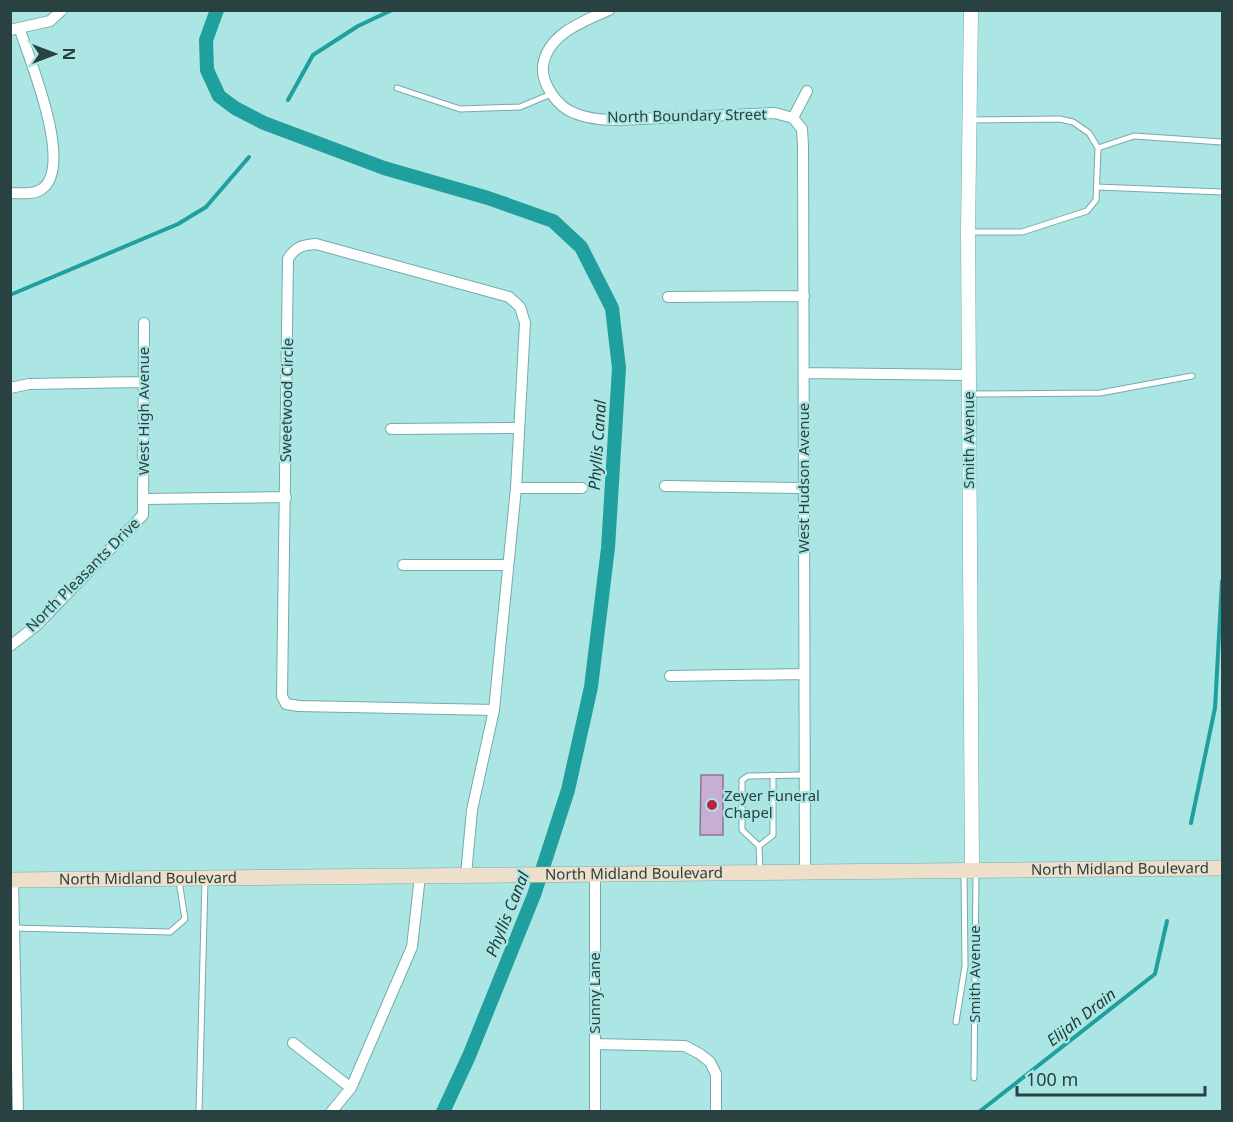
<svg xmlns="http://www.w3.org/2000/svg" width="1233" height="1122" font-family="'Noto Sans',sans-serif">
	<rect width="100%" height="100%" fill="#abe6e4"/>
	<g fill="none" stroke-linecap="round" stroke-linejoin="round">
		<!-- stream -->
		<path stroke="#1f9f9e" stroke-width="4" d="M288,100l25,-45 45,-29 34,-16
			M10,295l168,-71 28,-17 43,-50
			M1191,823l24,-115 7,-127
			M979,1112l176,-138 12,-53"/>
		<!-- canal -->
		<path stroke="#1f9f9e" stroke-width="14" d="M217,10l-11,30 1,30 12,26 16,12 29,15 120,45 104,30 65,23 28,26 31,61 7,60 -11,180 -17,139 -23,103 -34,105 -65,161 -26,56"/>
	</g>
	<!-- building -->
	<path fill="#c6aed4" stroke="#8e769a" stroke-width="1.5" d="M701,775h22v60h-23z"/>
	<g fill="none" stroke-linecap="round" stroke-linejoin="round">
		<!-- service casing -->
		<g stroke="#73acab" stroke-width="7">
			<path id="service" d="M397,88l63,21 60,-2 31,-13
				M1098,148l36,-12 88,6
				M1097,187l125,5
				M969,232h53l65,-21 9,-11 2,-52 -9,-15 -16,-11 -13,-3 -89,1
				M971,394l129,-1 92,-17
				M759,846l14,-11v-60
				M760,870l-1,-24 -17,-16v-50l6,-4 56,-1
				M14,928l156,4 15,-13 -6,-38
				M956,1022l9,-56 -1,-95
				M974,1078l2,-206
				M199,1112l6,-232"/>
		</g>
		<!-- minor casing -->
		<g stroke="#73acab" stroke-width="12">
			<path id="minor" d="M609,10c-25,11 -62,24 -66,56 -2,18 15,41 31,47 26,11 60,6 87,5 38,-2 76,-3 114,-5l18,5
				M10,30l40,-9 12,-11
				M793,118l9,11 1,17 2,726
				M793,118l14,-27
				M10,193c11,0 23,2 32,-4 32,-23 -12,-128 -22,-159
				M668,297l136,-1
				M805,373l164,2
				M10,388l19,-4 114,-2
				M391,429l128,-1
				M665,486l139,2
				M516,488h66
				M144,499l142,-2
				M403,565h105
				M10,646l27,-21 106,-110 1,-192
				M670,676l134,-2
				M595,874v238
				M466,875l6,-65 22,-100 22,-222 9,-165 -5,-16 -11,-10 -193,-53c-14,1 -21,3 -28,15l-6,437 4,8 13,2 195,4
				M13,880l5,232
				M293,1043l58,45
				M595,1044l90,2 15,8 10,8 6,12v38
				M331,1112l20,-24 61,-141 8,-71"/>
		</g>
		<!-- tertiary casing -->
		<g stroke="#73acab" stroke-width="15">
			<path id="tertiary" d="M971,10l-3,222 4,638"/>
		</g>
		<!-- secondary casing -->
		<g stroke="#73acab" stroke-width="16">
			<g id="secondary">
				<path id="s1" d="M10,880l1212,-12"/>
			</g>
		</g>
		<!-- service -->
		<use href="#service" stroke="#fff" stroke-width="5"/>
		<!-- minor -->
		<use href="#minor" stroke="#fff" stroke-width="10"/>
		<!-- tertiary -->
		<use href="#tertiary" stroke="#fff" stroke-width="14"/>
		<!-- secondary -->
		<use href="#secondary" stroke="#eedfcb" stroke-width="15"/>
	</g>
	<!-- markers -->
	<circle fill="#b52346" stroke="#abe6e4" stroke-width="2" cx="712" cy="805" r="6"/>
	<g text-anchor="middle" stroke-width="4.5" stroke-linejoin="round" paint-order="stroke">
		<!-- street labels -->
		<g font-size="15" fill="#294140" stroke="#abe6e4">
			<text transform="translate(687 116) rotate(-1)" y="5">North Boundary Street</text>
			<text transform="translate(287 400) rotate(-89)" y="5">Sweetwood Circle</text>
			<text transform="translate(144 411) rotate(-90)" y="5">West High Avenue</text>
			<text transform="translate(969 440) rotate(-90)" y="5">Smith Avenue</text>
			<text transform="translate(804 478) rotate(-90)" y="5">West Hudson Avenue</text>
			<text transform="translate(83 575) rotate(-45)" y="5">North Pleasants Drive</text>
			<text dy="5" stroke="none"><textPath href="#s1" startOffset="1110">North Midland Boulevard</textPath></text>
			<text dy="5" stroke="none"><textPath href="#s1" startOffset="624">North Midland Boulevard</textPath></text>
			<text dy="5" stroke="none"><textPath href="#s1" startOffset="138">North Midland Boulevard</textPath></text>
			<text transform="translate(975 974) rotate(-90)" y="5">Smith Avenue</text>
			<text transform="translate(595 993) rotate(-90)" y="5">Sunny Lane</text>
		</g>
		<!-- poi labels -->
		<g font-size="15" fill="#294140" stroke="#abe6e4" text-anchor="start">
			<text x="724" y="801">Zeyer Funeral<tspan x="724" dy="17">Chapel</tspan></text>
		</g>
		<!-- water labels -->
		<g font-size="16" font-style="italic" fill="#1e3837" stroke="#abe6e4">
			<text transform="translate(597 445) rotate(-86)" y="6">Phyllis Canal</text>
			<text transform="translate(507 914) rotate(-68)" y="6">Phyllis Canal</text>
			<text transform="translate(1081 1017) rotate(-38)" y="6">Elijah Drain</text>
		</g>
	</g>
	<!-- border -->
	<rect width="1233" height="1122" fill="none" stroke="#294140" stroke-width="24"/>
	<!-- north arrow -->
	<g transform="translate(54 54) rotate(90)" stroke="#abe6e4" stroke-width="4.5" paint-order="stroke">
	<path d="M0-4.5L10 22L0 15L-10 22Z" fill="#294140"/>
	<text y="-9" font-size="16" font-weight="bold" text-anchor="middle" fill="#294140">N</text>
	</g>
	<!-- scale -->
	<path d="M1017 1086v9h188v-9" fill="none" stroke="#294140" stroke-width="3"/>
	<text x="1026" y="1086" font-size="18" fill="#294140" stroke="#abe6e4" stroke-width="4.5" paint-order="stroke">100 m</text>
</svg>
